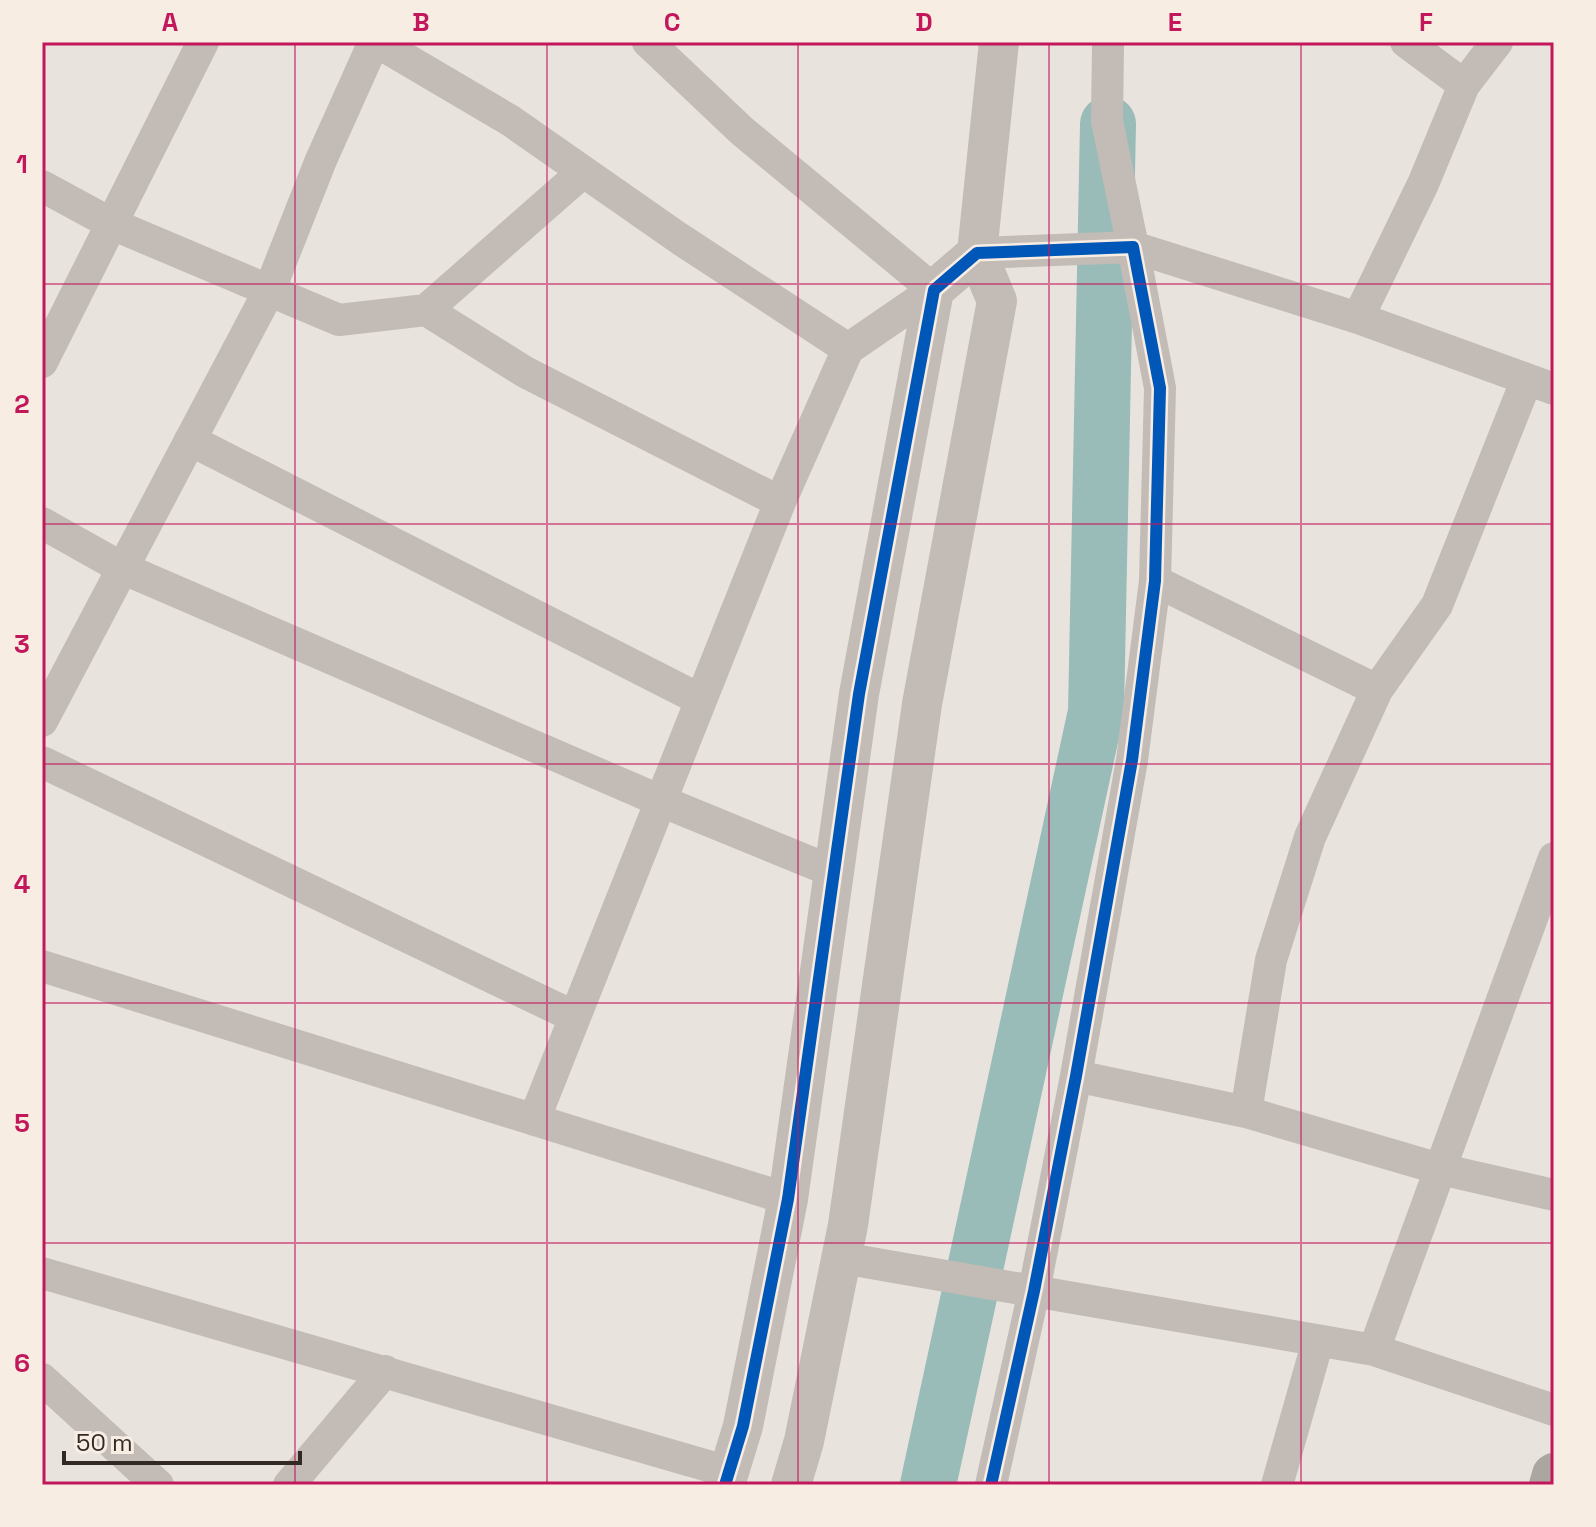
<svg xmlns="http://www.w3.org/2000/svg" width="1596" height="1527" font-family="'Space Grotesk',sans-serif">
	<rect width="100%" height="100%" fill="#e9e3dd"/>
	<g fill="none" stroke-linecap="round" stroke-linejoin="round">
		<!-- river -->
		<path stroke="#9abcb9" stroke-width="56" d="M928,1485l168,-773 12,-588"/>
		<!-- minor -->
		<path stroke="#c2bbb6" stroke-width="32" d="M377,42l134,79 169,118 168,110
			M648,42l94,89 192,159 -86,59 -68,153 -79,198
			M1108,42l-1,79 26,126 225,71 196,71
			M1406,42l58,43
			M42,186l70,38 227,96 87,-10 99,62 255,130
			M977,253l156,-6 27,141 -5,193 -23,179 -56,316 -42,215 -43,194
			M426,310l157,-138
			M1358,318l65,-134 41,-99 33,-43
			M42,362l161,-320
			M190,440l511,260 -167,420
			M42,523l80,45 539,233 173,71
			M1155,581l222,109
			M42,721l228,-432 51,-129 53,-118
			M42,762l533,255
			M42,966l746,233
			M1076,1076l170,36 194,57 114,26
			M1246,1112l25,-152 39,-123 67,-147 60,-85 90,-226
			M842,1258l532,92 180,-492
			M42,1273l687,199
			M1374,1350l180,60
			M42,1379l116,106
			M289,1485l96,-114
			M1277,1485l41,-144"/>
		<!-- tertiary -->
		<path stroke="#c2bbb6" stroke-width="40" d="M725,1485l18,-59 45,-227 71,-505 75,-404 43,-37
			M791,1485l13,-44 44,-216 74,-521 75,-403 -20,-48 22,-211"/>
		<!-- trunk -->
		<path stroke="#aca6a0" stroke-width="44" d="M1551,1485l3,-10"/>
		<!-- cycleway casing -->
		<g stroke="#f8ede3" stroke-width="17">
			<path id="cycleway" d="M725,1485l18,-59 45,-227 71,-505 75,-404 43,-37 156,-6 27,141 -5,193 -23,179 -56,316 -42,215 -43,194"/>
		</g>
		<!-- cycleway -->
		<use href="#cycleway" stroke="#0057b8" stroke-width="12"/>
	</g>
	<!-- grid -->
	<path fill="none" stroke="#c2185b" stroke-width="2" stroke-opacity="0.55" d="M295,42v1443M547,42v1443M798,42v1443M1049,42v1443M1301,42v1443M42,284h1512M42,524h1512M42,764h1512M42,1003h1512M42,1243h1512"/>
	<!-- border -->
	<rect width="1596" height="1527" fill="none" stroke="#f8ede3" stroke-width="88"/>
	<!-- scale -->
	<path d="M64 1451v12h236v-12" fill="none" stroke="#322925" stroke-width="4"/>
	<text x="76" y="1451" font-size="24" fill="#322925" stroke="#f8ede3" stroke-width="6" paint-order="stroke">50 m</text>
	<rect x="44" y="44" width="1508" height="1439" fill="none" stroke="#c2185b" stroke-width="3"/>
	<g font-size="26" text-anchor="middle" font-weight="bold" fill="#c2185b">
		<text x="170" y="31">A</text>
		<text x="421" y="31">B</text>
		<text x="672" y="31">C</text>
		<text x="924" y="31">D</text>
		<text x="1175" y="31">E</text>
		<text x="1426" y="31">F</text>
		<text x="22" y="173">1</text>
		<text x="22" y="413">2</text>
		<text x="22" y="653">3</text>
		<text x="22" y="893">4</text>
		<text x="22" y="1132">5</text>
		<text x="22" y="1372">6</text>
	</g>
</svg>
